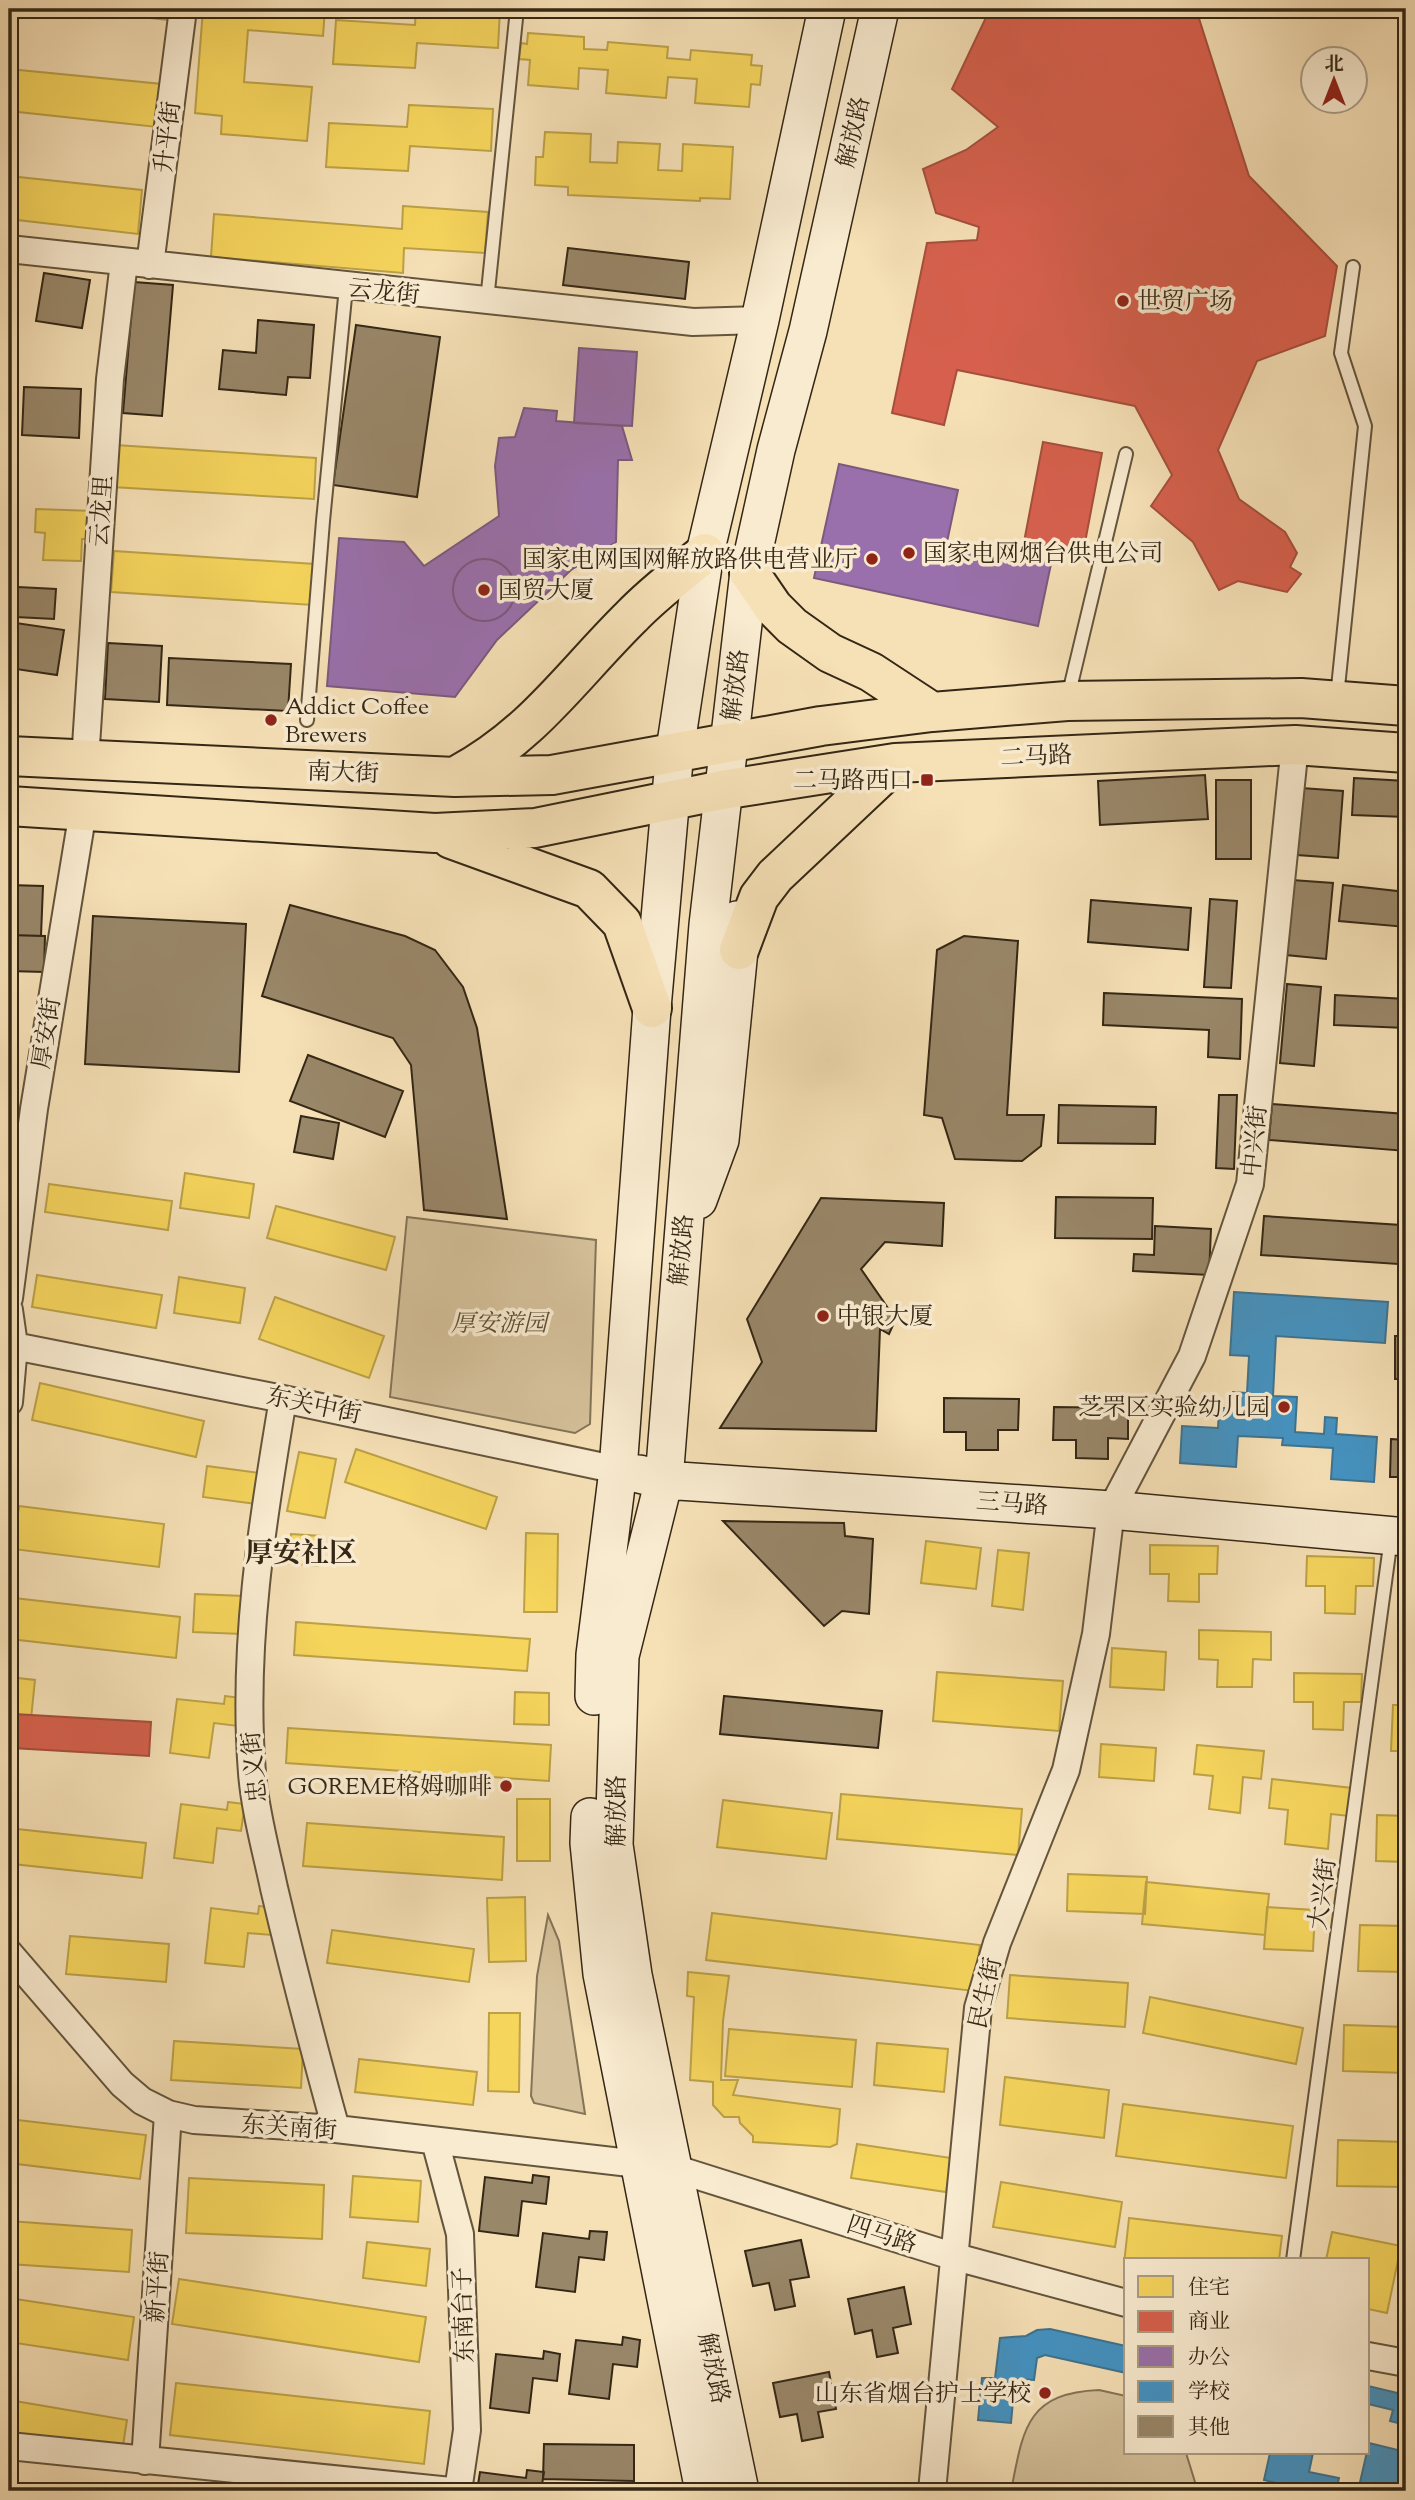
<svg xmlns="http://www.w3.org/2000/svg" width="1415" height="2500" font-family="'Sorts Mill Goudy','Noto Serif SC',serif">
	<rect width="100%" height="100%" fill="#f6e0b6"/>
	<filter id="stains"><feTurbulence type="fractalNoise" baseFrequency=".00286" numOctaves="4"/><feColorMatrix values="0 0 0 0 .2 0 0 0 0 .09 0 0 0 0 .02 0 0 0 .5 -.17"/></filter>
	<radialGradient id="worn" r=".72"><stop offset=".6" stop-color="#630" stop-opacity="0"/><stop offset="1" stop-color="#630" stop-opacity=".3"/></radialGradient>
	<!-- green -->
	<path fill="#d5c19b" stroke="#847458" stroke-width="2" d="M407,1217l189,23 -6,184 -15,9 -185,-36z
		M548,1915l11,26 26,173 -51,-11 -3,-7 6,-120z
		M1099,2390l27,6v57h60l9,29 -2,9h-182c12,-61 15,-98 88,-101z"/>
	<!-- homes -->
	<path fill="#f6d55c" stroke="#bca147" stroke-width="2" d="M68,9h100l-1,11z
		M203,9h122l-2,27 -75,-6 -4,52 68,5 -5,54 -86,-7 1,-18 -27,-3z
		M416,9h84l-2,39 -81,-5 -2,25 -82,-4 3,-44 79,5z
		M528,33l56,4v12l23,1 1,-8 60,5 -1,11 23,2 1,-10 61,5 -1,10 11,1 -2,19 -9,-1 -2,23 -54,-4 2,-24 -29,-2 -2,21 -60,-5 2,-23 -29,-2 -1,21 -50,-4 2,-25 -11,-1 2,-16 6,1z
		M9,69l153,15 -5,43 -148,-16z
		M409,105l84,4 -2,42 -81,-5 -2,25 -82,-4 3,-44 78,4z
		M545,132l46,2 -1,28 27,1 1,-21 42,2 -2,26 24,1 1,-27 50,3 -3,52 -30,-1v3l-132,-6v-8l-33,-2 1,-28h7z
		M9,176l133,14 -4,44 -129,-15z
		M403,206l85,6 -3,41 -81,-5 -1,25 -192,-16 3,-43 188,15z
		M9,293l9,1 -4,41 -5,-1z
		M115,445l201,13 -2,41 -202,-12z
		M36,509l58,2 -1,28h-11l-1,22 -38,-1 2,-27 -10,-1z
		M114,551l201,13 -2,41 -202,-13z
		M185,1173l69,11 -5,34 -69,-10z
		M49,1184l123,17 -4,29 -123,-18z
		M276,1206l119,31 -9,33 -119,-32z
		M37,1275l125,20 -6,33 -124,-21z
		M179,1277l66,11 -5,35 -66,-10z
		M275,1297l109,39 -15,42 -110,-39z
		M40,1383l164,38 -8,36 -164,-37z
		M356,1449l141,48 -11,32 -141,-47z
		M299,1452l37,7 -11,59 -38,-7z
		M207,1466l53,7 -4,31 -53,-7z
		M19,1506l145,18 -5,43 -146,-18z
		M526,1533l32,1 -1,78h-33z
		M291,1534l30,2 -3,30 -30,-3z
		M926,1541l55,7 -5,41 -55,-6z
		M1150,1545l68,1 -1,28h-18v28l-31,-1 1,-27h-19z
		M998,1550l31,3 -6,57 -31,-4z
		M1307,1556l67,2 -1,28h-17l-1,28 -30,-1v-27h-19z
		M195,1594l49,2 -2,38 -49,-2z
		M14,1598l166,19 -4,41 -166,-19z
		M296,1622l234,17 -3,32 -233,-16z
		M1199,1630l72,2v28l-18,-1 -1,28h-35l1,-27 -19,-1z
		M1112,1648l54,4 -2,38 -54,-3z
		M937,1672l126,9 -4,50 -126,-10z
		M1294,1673l68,1 -1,28h-17l-1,28 -30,-1v-27h-19z
		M9,1677l26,3 -6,58 -20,-2z
		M515,1692l34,1v32l-35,-1z
		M225,1696l16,2 -3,28 -24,-3 -5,35 -39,-5 7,-54 47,5z
		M1393,1705h13v46h-15z
		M288,1728l263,17 -2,36 -263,-18z
		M1101,1744l55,4 -2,33 -55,-4z
		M1197,1745l67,6 -3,28 -18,-2 -3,36 -31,-4 4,-33 -19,-2z
		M9,1777l7,1 -7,57z
		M1272,1779l80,9 -3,28 -18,-2 -3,35 -43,-5 3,-34 -19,-2z
		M841,1794l181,15 -4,46 -181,-16z
		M517,1799h33v62h-33z
		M723,1800l109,13 -6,46 -109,-12z
		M228,1802l17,2 -4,27 -24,-3 -4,35 -39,-5 7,-54 46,6z
		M1377,1815l29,1v46l-30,-1z
		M307,1823l197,14 -2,43 -199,-14z
		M17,1829l129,14 -4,35 -129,-14z
		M1068,1874l79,3 -2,37 -78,-3z
		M1146,1882l123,12 -4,41 -123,-11z
		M525,1897l1,64 -37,1 -2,-64z
		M259,1906l17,2 -4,27 -24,-2 -4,34 -39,-4 6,-55 47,6z
		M1267,1907l48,3 -2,41 -49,-2z
		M712,1913l268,32 -6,46 -268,-31z
		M1360,1925l46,1v46l-48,-1z
		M332,1930l142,19 -5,33 -142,-19z
		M70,1936l99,8 -3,38 -100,-8z
		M688,1972l41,4 -6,45 -2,59h17l-5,15 107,14 -3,35 -7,3 -77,-5v-6l-13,-13 -1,-6h-15l-11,-12v-23l-23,-2 4,-83 -7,-1z
		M1010,1975l118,8 -3,44 -118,-9z
		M1150,1997l153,31 -7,36 -153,-31z
		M489,2013h31l-1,79 -31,-1z
		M1344,2025l62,2v46l-63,-2z
		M729,2029l127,11 -4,47 -127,-11z
		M174,2041l129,8 -2,39 -130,-8z
		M877,2043l71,6 -4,43 -70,-7z
		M359,2059l118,13 -4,33 -118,-13z
		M1005,2077l104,13 -5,48 -104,-13z
		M1123,2104l170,22 -7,52 -170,-22z
		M9,2119l137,16 -6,44 -131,-16z
		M1338,2140l68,2v45l-69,-1z
		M857,2144l94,14 -5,34 -95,-14z
		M353,2176l68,5 -3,41 -68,-5z
		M189,2178l135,7 -2,54 -136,-6z
		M1001,2182l121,20 -7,45 -122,-20z
		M1129,2218l153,18 -3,24h-153l-2,4z
		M9,2221l123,9 -3,42 -120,-8z
		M1332,2232l69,14 -14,67 -19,-4v-49h-42z
		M367,2242l63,7 -4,37 -63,-8z
		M179,2279l247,38 -7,45 -247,-38z
		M9,2298l125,19 -6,43 -119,-18z
		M176,2383l254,28 -6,53 -254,-29z
		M9,2400l118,20 -6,38 -112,-18z"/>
	<!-- shops -->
	<path fill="#d6604d" stroke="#a54f3c" stroke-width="2" d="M990,9h206l53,167 88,90 -12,70 -68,25 -39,89 21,49 46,33 12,21 -7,14 11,7 -14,18 -49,-11 -19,9 -26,-48 -42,-36 21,-31 -37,-69 -178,-36 -13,55 -52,-12 35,-170 50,-3 2,-13 -43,-14 -13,-44 43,-19 32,-23 -46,-38z
		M1043,442l59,11 -19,100 -59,-11z
		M14,1714l137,8 -2,34 -137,-8z"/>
	<!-- offices -->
	<path fill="#9970ab" stroke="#7b5a7e" stroke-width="2" d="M579,348l58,4 -5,74 -58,-3z
		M524,408l33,3 -1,10 66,5 10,34h-14l-2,82 -45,28 -74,70 -42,57 -128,-11 12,-148 65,4 20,24 75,-50 -4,-50 4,-28 16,-1z
		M839,464l119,26 -11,52 104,22 -13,62 -224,-48z
		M453 590a31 31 0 1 1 62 0a31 31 0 1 1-62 0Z"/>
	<!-- schools -->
	<path fill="#4393c3" stroke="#3e738f" stroke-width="2" d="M1234,1292l154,10 -3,41 -109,-7 -3,60 24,1 -2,35 29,2 1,-17 12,1 -1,16 41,3 -3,45 -43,-3 2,-31 -51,-3 1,-7 -45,-2 -2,31 -56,-4 2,-37 36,2 1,-20h13l1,-16 14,1 2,-37 -19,-1z
		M1050,2329l76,17v27l-81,-18 -8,3 -3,22 -19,-1 -4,44 -33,-3 4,-42h13l5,-40 26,-2 11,-6z
		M1368,2386l38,9v30l-16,-4 3,-11 -25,-6z
		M1369,2443l37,9v36l-15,-3 -2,6h-98l1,-4 -28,-7 6,-27h43l-4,19 30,6 -2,8 21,5z"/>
	<!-- building -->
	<path fill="#998769" stroke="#342715" stroke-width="2" d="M568,248l121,14 -4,37 -122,-14z
		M44,273l46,7 -8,48 -46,-7z
		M134,282l39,3 -11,131 -39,-3z
		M258,320l56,5 -4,53 -22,-1 -2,18 -67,-6 4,-39 33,3z
		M356,325l84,12 -23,160 -84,-12z
		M24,387l57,2 -2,49 -57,-3z
		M18,587l38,2 -2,30 -38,-2z
		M9,622l55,8 -7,45 -48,-7z
		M108,643l54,3 -3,56 -54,-3z
		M169,658l122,6 -3,47 -121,-6z
		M1205,775l3,44 -108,6 -2,-44z
		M1354,778l52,3v36l-54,-2z
		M1216,780h35v79h-35z
		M1301,788l42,3 -5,67 -41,-3z
		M1292,880l41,3 -7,76 -40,-4z
		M9,885l34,1 -2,50 -32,-1z
		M1343,885l63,7v35l-67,-6z
		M1210,899l27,2 -6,87 -27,-1z
		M1091,900l100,8 -3,42 -100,-8z
		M290,905l115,31 30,14 28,37 14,41 30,191 -83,-9 -13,-145 -18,-27 -131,-42z
		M93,916l153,8 -7,148 -154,-8z
		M9,935l36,1 -1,36 -35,-1z
		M964,936l54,5 -11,174h37l-3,31 -19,15 -67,-2 -13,-41 -18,-3 13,-165z
		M1287,984l34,3 -7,79 -34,-3z
		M1104,993l138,6 -2,60 -32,-2 1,-27 -106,-5z
		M1335,995l71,4v29l-72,-3z
		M308,1055l95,36 -18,46 -95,-36z
		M1219,1095h18l-3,74 -18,-1z
		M1272,1104l134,10v37l-137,-11z
		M1059,1105l97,2 -1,37 -97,-1z
		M301,1116l38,7 -6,36 -39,-7z
		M1056,1197l97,1 -1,41 -97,-1z
		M821,1198l123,5 -2,43 -57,-4 -24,27 27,39 10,6 -9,20 -9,-5 -4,102 -156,-3 42,-66 -15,-43z
		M1264,1216l137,9 -3,39 -137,-9z
		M1401,1222h5v43l-8,-1z
		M1155,1226l56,3 -2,46 -76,-4 1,-17 20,1z
		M1395,1336h11v43h-11z
		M944,1398l75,1 -1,31h-20v20h-32v-18h-22z
		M1054,1407l74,1v31l-20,-1v21l-32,-1v-18h-23z
		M1391,1439l15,1v37h-16z
		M723,1521l121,2 1,13 28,3 -4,75 -27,-3 -18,15z
		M724,1696l158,15 -4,37 -158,-14z
		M533,2175l16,2 -3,27 -24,-3 -4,35 -39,-5 6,-54 47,6z
		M590,2231l17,1 -3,28 -25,-3 -4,35 -39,-5 7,-54 46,6z
		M801,2240l8,37 -19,3 5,26 -20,4 -6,-27 -16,3 -8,-35z
		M904,2287l7,37 -18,4 5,25 -21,4 -5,-27 -17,4 -7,-35z
		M623,2337l17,3 -3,27 -24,-3 -4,35 -40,-5 7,-54 46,5z
		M544,2351l16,3 -3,27 -24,-3 -4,35 -39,-5 6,-54 47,5z
		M829,2372l7,37 -18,3 5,25 -21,4 -5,-27 -17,3 -7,-34z
		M544,2444l90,1v36l-91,-2z
		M527,2470l17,2 -3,19h-64l3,-19 46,6z"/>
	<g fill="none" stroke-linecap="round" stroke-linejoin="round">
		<!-- lane casing -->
		<g stroke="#64553d" stroke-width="16">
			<path id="lane" d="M487,301l30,-292
				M1068,697l58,-243
				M1337,697l28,-271 -24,-73 12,-86
				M307,720l16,-199 23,-234
				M1293,2260l98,-722"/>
		</g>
		<!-- street casing -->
		<g stroke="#64553d" stroke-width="30">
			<path id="street" d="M9,249l684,73 67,-2
				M150,265l33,-256
				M85,761l25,-382 14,-117
				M9,1298l25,-189 49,-298
				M9,1310l5,35 -5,57
				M9,1345l274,54 335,71
				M283,1399c-21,124 -41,248 -31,374 3,38 14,77 22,115 19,81 40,161 62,241
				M9,1953l113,131 20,17 26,13 26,6 142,9 337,39 279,88 174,47
				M435,2141l25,93 7,196 -9,61
				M1368,2356l38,7
				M9,2446l442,45
				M145,2461l23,-347
				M932,2491l46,-483 19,-65 69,-173 30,-136 15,-124 81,-154 58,-172 45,-439"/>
		</g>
		<!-- secondary casing -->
		<g stroke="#342715" stroke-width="40">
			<path id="secondary" d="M698,1200l22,-60 19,-190 -2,-30
				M639,1474l25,6 447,30 295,27
				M594,1696l1,-41 23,-185 34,-462 23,-258 30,-197 55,-233 67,-311
				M590,1817l-1,26 13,131 102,517
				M740,2491l-107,-516 -19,-130 6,-189 44,-176 44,-555 41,-353 27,-122 32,-119 72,-322"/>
		</g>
		<!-- primary casing -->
		<g stroke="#342715" stroke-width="42">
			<path id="primary" d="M749,572l24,35 19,19 38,27 41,19 61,40
				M9,756l446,21 97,-2 269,-49 111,-14 135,-11 234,-3 105,8
				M458,775c77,-42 114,-100 174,-159 22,-23 49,-43 73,-63
				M9,806l426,27 100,-5 187,-38 173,-27 400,-18 111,8
				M451,839l138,50 33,34 30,85
				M739,950l20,-53 16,-21 120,-113"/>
		</g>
		<!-- lane -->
		<use href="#lane" stroke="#f9ebd0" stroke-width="12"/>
		<!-- street -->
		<use href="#street" stroke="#f9ebd0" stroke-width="26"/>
		<!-- secondary -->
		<use href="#secondary" stroke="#f9ebd0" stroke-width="37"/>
		<!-- primary -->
		<use href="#primary" stroke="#f6e0b6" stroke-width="38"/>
	</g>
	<!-- markers -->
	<g fill="#8f2418" stroke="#f9ebd0" stroke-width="2.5">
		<circle cx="1123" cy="301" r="7"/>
		<circle cx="909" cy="553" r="7"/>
		<circle cx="872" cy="559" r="7"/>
		<circle cx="484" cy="590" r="7"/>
		<circle cx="271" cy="720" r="7"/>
		<rect x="920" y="773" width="14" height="14" rx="3.5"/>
		<circle cx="823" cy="1316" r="7"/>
		<circle cx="1284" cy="1407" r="7"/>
		<circle cx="506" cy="1786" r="7"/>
		<circle cx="1045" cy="2393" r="7"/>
	</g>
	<g text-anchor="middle" stroke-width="7" stroke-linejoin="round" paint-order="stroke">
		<!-- street labels -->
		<g font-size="24" fill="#342715" stroke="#f9ebd0">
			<text transform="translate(853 132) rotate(-77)" y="8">解放路</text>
			<text transform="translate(167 137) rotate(-83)" y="8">升平街</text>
			<text transform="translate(384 291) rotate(6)" y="8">云龙街</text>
			<text transform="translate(101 511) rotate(-86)" y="8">云龙里</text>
			<text transform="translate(735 685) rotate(-83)" y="8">解放路</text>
			<text transform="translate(1036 756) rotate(-3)" y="8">二马路</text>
			<text transform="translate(343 772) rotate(2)" y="8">南大街</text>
			<text transform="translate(46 1033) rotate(-81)" y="8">厚安街</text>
			<text transform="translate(1254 1141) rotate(-84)" y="8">中兴街</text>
			<text transform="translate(681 1250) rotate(-85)" y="8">解放路</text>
			<text transform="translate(314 1405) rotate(12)" y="8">东关中街</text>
			<text transform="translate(1012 1503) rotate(4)" y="8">三马路</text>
			<text transform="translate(254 1767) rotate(-96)" y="8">忠义街</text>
			<text transform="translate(616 1811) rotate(-90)" y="8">解放路</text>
			<text transform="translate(1322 1894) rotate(-82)" y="8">大兴街</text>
			<text transform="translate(985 1993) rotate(-77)" y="8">民生街</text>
			<text transform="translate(289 2127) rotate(4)" y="8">东关南街</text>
			<text transform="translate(882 2234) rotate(18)" y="8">四马路</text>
			<text transform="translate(157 2287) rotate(-86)" y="8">新平街</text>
			<text transform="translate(463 2315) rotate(-92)" y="8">东南台子</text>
			<text transform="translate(714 2368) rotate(78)" y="8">解放路</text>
		</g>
		<!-- poi labels -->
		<g font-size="24" fill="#342715" stroke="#f9ebd0" text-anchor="start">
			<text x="1137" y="309">世贸广场</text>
			<text x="923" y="561">国家电网烟台供电公司</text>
			<text x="858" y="567" text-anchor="end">国家电网国网解放路供电营业厅</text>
			<text x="498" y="598">国贸大厦</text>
			<text x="285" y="714">Addict Coffee<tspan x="285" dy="28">Brewers</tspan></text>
			<text x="913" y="788" text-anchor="end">二马路西口</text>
			<text x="837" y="1324">中银大厦</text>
			<text x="1270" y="1415" text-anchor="end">芝罘区实验幼儿园</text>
			<text x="492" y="1794" text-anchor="end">GOREME格姆咖啡</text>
			<text x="1031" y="2401" text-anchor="end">山东省烟台护士学校</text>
		</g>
		<!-- park labels -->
		<g font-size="24" font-style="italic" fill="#5c4e36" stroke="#f9ebd0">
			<text x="499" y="1331">厚安游园</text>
		</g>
		<!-- quarter labels -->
		<g font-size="28" font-weight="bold" fill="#342715" stroke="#f9ebd0">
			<text x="301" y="1562">厚安社区</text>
		</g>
	</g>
	<!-- margin -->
	<rect width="1415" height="2500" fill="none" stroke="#f6e0b6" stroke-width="35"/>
	<rect x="10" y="10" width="1394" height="2479" fill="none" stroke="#342715" stroke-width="3.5"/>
	<rect x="18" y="18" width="1380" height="2465" fill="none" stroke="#342715" stroke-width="2"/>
	<!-- legend -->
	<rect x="1124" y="2258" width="245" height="196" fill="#f9ebd0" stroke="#aa9d85" stroke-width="2"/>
	<rect x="1138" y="2276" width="35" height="21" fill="#f6d55c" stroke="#aa9d85" stroke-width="2"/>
	<text x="1188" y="2294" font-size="21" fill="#342715">住宅</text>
	<rect x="1138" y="2311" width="35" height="21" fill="#d6604d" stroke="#aa9d85" stroke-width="2"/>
	<text x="1188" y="2328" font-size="21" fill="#342715">商业</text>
	<rect x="1138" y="2346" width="35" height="21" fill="#9970ab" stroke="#aa9d85" stroke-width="2"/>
	<text x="1188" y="2364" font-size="21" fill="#342715">办公</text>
	<rect x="1138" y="2381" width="35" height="21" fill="#4393c3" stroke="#aa9d85" stroke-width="2"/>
	<text x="1188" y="2398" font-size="21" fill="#342715">学校</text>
	<rect x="1138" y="2416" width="35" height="21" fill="#998769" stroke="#aa9d85" stroke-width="2"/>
	<text x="1188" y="2434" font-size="21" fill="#342715">其他</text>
	<!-- north arrow -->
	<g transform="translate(1334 80)"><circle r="33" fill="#f9ebd0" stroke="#aa9d85" stroke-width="2"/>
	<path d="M0-5L12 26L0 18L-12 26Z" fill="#8f2418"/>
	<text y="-10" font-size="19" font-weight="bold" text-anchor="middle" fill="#342715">北</text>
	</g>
	<rect width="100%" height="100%" filter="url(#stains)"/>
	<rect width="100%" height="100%" fill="url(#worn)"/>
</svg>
